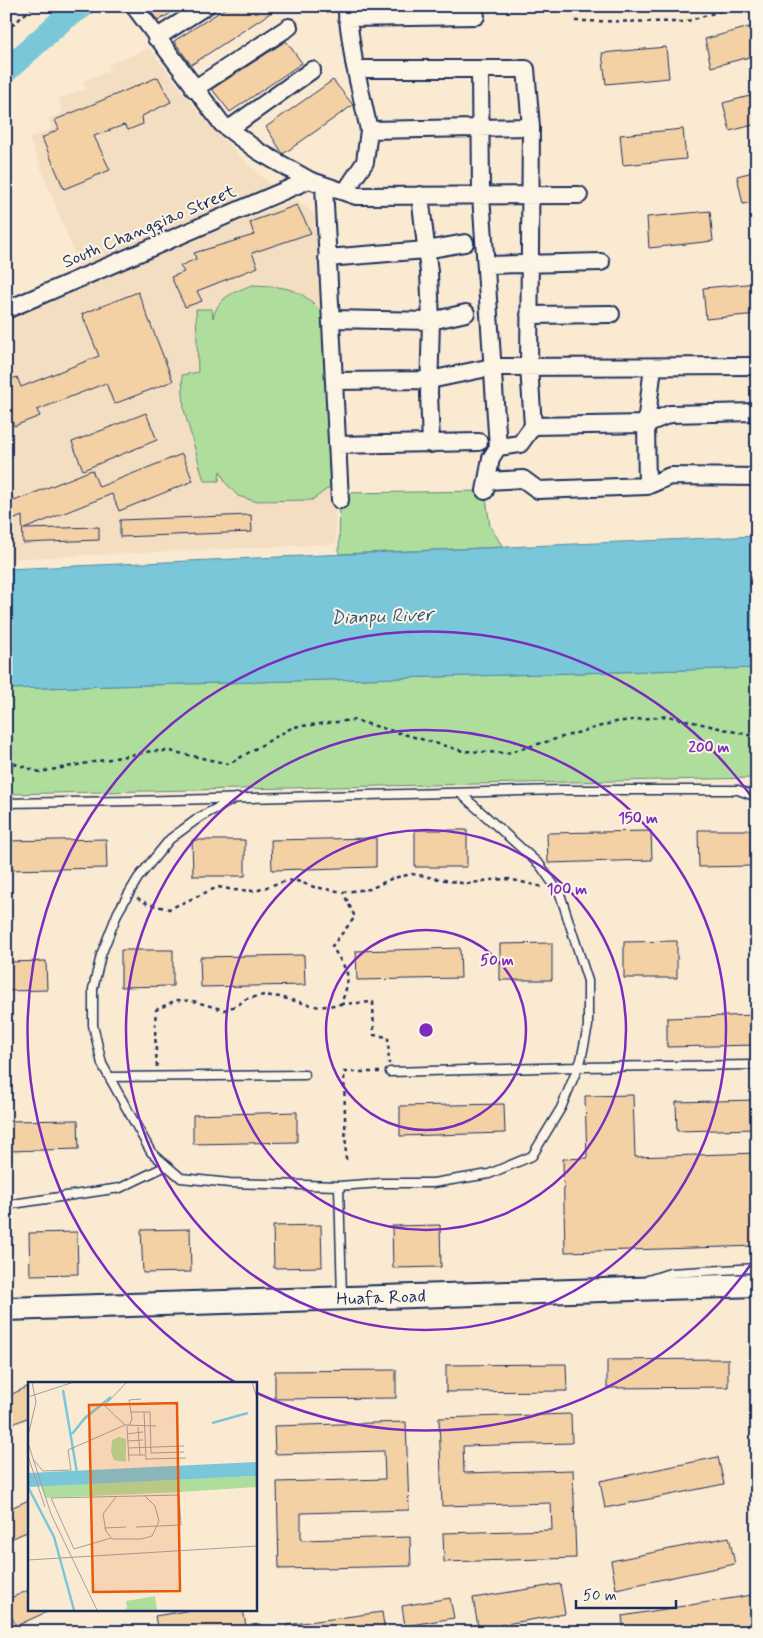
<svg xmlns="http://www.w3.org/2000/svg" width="763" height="1638" font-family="Mynerve,sans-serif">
	<rect width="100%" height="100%" fill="#faead2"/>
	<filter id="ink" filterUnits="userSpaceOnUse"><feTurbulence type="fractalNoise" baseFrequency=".02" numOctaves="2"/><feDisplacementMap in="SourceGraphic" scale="10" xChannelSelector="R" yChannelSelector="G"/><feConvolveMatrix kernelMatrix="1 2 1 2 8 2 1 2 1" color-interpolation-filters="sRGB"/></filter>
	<g filter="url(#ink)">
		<!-- built -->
		<path fill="#f4dec2" d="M149,48l58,75 42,42 23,21 -192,82 -51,-130 22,-9 -2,-11 14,-6 -4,-14 27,-9 -3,-8 27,-10 -2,-6z
			M297,199l27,24 12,321 -330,15v-244z"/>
		<!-- green -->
		<path fill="#afdd9c" stroke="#65867d" d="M252,285c30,1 51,3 70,28l8,174 -18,13 -58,1 -16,-5 -12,-13 -6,-12 -1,10h-15l-20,-71 -2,-35 16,-3 -2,-63h16l1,9c5,-21 21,-26 39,-33z
			M485,491l5,35 13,21 -164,7 1,-61z
			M757,668v110l-751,16v-105z"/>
		<!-- water -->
		<path fill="#79c7d8" stroke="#538aa7" d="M757,536v132l-751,21v-120z"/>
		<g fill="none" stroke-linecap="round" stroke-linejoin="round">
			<!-- river -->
			<path stroke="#79c7d8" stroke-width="24" d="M6,71l56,-51 21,-14"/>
		</g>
		<!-- building -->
		<path fill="#f4d1a5" stroke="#1b2f5e" d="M147,6h35l-24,15z
			M229,6h52l-90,59 -17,-24z
			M757,25v30l-46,12 -6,-28z
			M286,41l16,22 -72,49 -18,-23z
			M666,47l3,31 -63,6 -4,-31z
			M158,77l13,25 -29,14 1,8 -15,6 -4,-5 -30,11 16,34 -46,19 -22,-51 17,-9 -4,-9z
			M333,80l20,25 -70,49 -17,-27z
			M757,94v30l-27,7 -7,-28z
			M683,129l3,30 -63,6 -3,-30z
			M757,171v30l-14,3 -6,-28z
			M297,205l14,28 -59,20 6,14 -61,24 5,10 -17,6 -14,-30 13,-5 -4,-6 16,-7 -2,-6 60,-18 -4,-13z
			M710,211l3,30 -64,7 -2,-31z
			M757,283v31l-51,5 -3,-31z
			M138,292l35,89 -59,23 -8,-21 -69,27 3,6 -26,10 -8,-19v-26l11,-4 4,10 78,-31 -17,-42z
			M146,413l11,27 -74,30 -11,-28z
			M182,454l11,27 -74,30 -7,-17 -88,35 75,-2v13l-76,3 -1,-27 -16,7v-41l8,19 78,-31 7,17z
			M251,515l1,17 -132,5v-17z
			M415,830h52v37h-52z
			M698,830h53v36l-52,1z
			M651,831l1,29 -104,3 -1,-30z
			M376,838v29l-104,3 -1,-30z
			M106,839l1,29 -101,2v-29z
			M192,840h53v36h-52z
			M677,941v37h-53v-36z
			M552,943v37h-52v-36z
			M460,948l1,30 -104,2 -1,-29z
			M121,950h52v36l-52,1z
			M304,955l1,30 -104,2 -1,-30z
			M46,961l1,29 -41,1v-29z
			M757,1015v30l-90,2v-29z
			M633,1095l2,62 122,-4v93l-192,6 -2,-93 24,-1 -2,-62z
			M757,1100v29l-80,2 -1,-29z
			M504,1104l1,29 -105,3v-30z
			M297,1112v30l-104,2v-29z
			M78,1120l1,29 -73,2v-30z
			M321,1225l1,42 -48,1 -1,-42z
			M440,1225l1,42 -48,1 -1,-42z
			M190,1229l1,43 -48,1 -2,-43z
			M77,1232l1,42 -48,1 -1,-42z
			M728,1359v28l-121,1v-28z
			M566,1364l1,27 -121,1v-27z
			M396,1370v28l-121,1v-28z
			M29,1386v31l-23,10v-30z
			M571,1414l1,29 -109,3 1,27 109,-3 3,88 -132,4 -1,-29 109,-3 -1,-27 -109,3 -3,-88z
			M406,1422l3,88 -108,3v27l109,-3 1,29 -132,3 -2,-87 108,-3 -1,-28 -109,3 -1,-28z
			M718,1457l6,27 -119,24 -5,-27z
			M29,1500v31l-23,10v-31z
			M729,1537l6,27 -119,25 -5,-28z
			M560,1584l5,30 -65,11 1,7h-22l-6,-34z
			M29,1590v19h24l-37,17 -10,-20v-6z
			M752,1595l5,37h-22l-1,-5 -30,5h-80l-2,-16z
			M450,1598l4,20 -49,8 -3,-20z
			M198,1609h45l4,23h-89l-3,-16z
			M382,1612l3,20h-98v-7z"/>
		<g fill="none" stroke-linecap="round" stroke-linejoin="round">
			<!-- lane casing -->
			<g stroke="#1b2f5e" stroke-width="11">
				<path id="lane" d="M236,798l-36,19 -30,22 -32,39 -20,34 -17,43 -8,34v36l9,39 49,88 30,26 49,5 109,3 42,-3h52l56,-9 43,-18 29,-48 20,-48 7,-34v-45l-28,-87 -20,-29 -80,-72
					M6,803l124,-2 431,-11h177l19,7
					M390,1072l188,-5 179,-2
					M109,1077l196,-2
					M339,1186l3,111
					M6,1205l114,-17 46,-22
					M648,1280l22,-7 87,-5"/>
			</g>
			<!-- street casing -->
			<g stroke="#1b2f5e" stroke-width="20">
				<path id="street" d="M134,6l88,118 36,27 51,29 47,16 223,-1
					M347,18l129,-2
					M156,38l50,-32
					M356,69h170l5,58 -2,240 4,59
					M480,69l1,126 17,252 -7,11 -6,33
					M194,89l95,-62
					M229,129l83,-59
					M369,130l162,-3
					M324,185l16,315
					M345,192l20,-30 4,-32 -15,-68 -8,-56
					M420,195l9,77 2,49 -2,72 2,51
					M327,258l99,-8 39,-7
					M486,265l115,-3
					M6,310l303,-130
					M529,315l82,-1
					M331,319l100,2 35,-8
					M334,381l96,-1 62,-13 265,-1
					M337,445l142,-3
					M498,447l22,-3 13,-18 113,-2 24,-10 85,-2 2,1
					M487,481l36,-2 15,11 109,-4 23,-10 87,1
					M647,486l-1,-62 7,-57"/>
			</g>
			<!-- secondary casing -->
			<g stroke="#1b2f5e" stroke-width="26">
				<path id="secondary" d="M6,1309l751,-24"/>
			</g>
			<!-- path -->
			<path stroke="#1b2f5e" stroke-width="2.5" stroke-dasharray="4 4" stroke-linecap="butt" d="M575,21l109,1 53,-16
				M6,31l28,-25
				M6,761l34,11 112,-21h18l59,13 64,-37 61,-7 109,31 44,2 108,-31 53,-6 89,21
				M137,898l11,6 21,5 49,-22 16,3 22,1 22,-8 16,-3 20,7 29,5 27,-3 23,-11 19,-4 55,10 22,-4 20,-1 34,8
				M341,1004l32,-2 1,33 14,2 1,27
				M157,1067c-1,-19 -3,-38 -1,-57l20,-10 17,1 31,9 14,-5 8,-6 18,-4 16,2 39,10 22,-3c12,-33 7,-29 -9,-58l23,-29 -12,-25
				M346,1160l-2,-88h36"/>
			<!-- lane -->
			<use href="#lane" stroke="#fcf5e5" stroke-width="8"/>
			<!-- street -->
			<use href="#street" stroke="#fcf5e5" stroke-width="16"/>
			<!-- secondary -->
			<use href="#secondary" stroke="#fcf5e5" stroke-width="22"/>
		</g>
	</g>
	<!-- distance rings -->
	<g fill="none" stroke="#7b2cbf" stroke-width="2.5">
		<circle cx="426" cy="1030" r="100"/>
		<circle cx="426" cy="1030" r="200"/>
		<circle cx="426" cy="1030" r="300"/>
		<path d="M756 1257A400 400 0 0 1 257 1393M235 1382A400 400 0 1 1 756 803"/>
	</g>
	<g text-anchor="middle" stroke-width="4" stroke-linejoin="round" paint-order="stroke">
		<!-- street labels -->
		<g font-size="18" fill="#1b2f5e" stroke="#fcf5e5">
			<text transform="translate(149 226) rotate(-23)" y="6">South Changqiao Street</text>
			<text transform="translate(381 1297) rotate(-2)" y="6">Huafa Road</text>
		</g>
		<!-- water labels -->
		<g font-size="19" font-style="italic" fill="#32557c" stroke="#fcf5e5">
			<text transform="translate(382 615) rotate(-2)" y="7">Dianpu River</text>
		</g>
	</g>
	<!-- overview -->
	<g transform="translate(28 1382)">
		<rect width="229" height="229" fill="#faead2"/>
		<path d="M91,55l7,2v23l-12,-2 -3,-8 1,-12zM229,94v11l-77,5 -135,6 -4,-12zM127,214l2,14h-33l3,-2 -1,-7z" fill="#afdd9c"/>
		<path d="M229,80v14l-229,11v-14z" fill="#79c7d8"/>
		<path fill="none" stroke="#79c7d8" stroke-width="2.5" d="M35,8l14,83M184,41l36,-10M44,52l13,-16 26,-21M0,105l26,50 20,73"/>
		<path fill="none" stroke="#a19fa4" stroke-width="1" d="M224,0l5,16M0,15l46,-15M76,23l21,20 31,1M77,23l22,-23M102,30h20l1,41M116,30l2,48M99,44l2,35M101,44l3,-7 -3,-19 12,-1M110,45l2,28M99,52l16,-2M0,54l8,-34 -4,-20M100,59l15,-1M0,61l23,71 46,96M100,66l56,-2M123,71l33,-1M101,73h16M0,74l17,51M5,77l10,12 28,-1 -3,-20 57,-25M118,77l40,-1M88,115l-13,17 3,17 6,8h29l11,-3 7,-15 -4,-15 -11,-11M76,146l22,-1M83,156l-37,11 -23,-51 128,-3 2,30 -45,2M0,178l229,-14"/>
		<path fill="#e8590c" fill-opacity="0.15" stroke="#e8590c" stroke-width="2.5" d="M149,21l3,188 -87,1 -4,-187z"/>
		<rect width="229" height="229" fill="none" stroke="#1b2f5e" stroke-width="2.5"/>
	</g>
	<circle cx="426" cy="1030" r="8" fill="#7b2cbf" stroke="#fcf5e5" stroke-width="2.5"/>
	<g font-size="15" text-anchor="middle" font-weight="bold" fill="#7b2cbf" stroke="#fcf5e5" stroke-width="4" stroke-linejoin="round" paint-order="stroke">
		<text x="709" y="752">200 m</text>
		<text x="638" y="823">150 m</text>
		<text x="567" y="894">100 m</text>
		<text x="497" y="965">50 m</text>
	</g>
	<!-- margin -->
	<rect width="763" height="1638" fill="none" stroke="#fcf5e5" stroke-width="25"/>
	<rect x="12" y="12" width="738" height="1613" fill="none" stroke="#1b2f5e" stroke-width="2" filter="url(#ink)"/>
	<!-- scale -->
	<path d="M576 1600v8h100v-8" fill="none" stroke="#1b2f5e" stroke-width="2.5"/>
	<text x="583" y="1600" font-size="15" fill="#1b2f5e" stroke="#fcf5e5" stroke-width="4" paint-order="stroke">50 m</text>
</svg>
